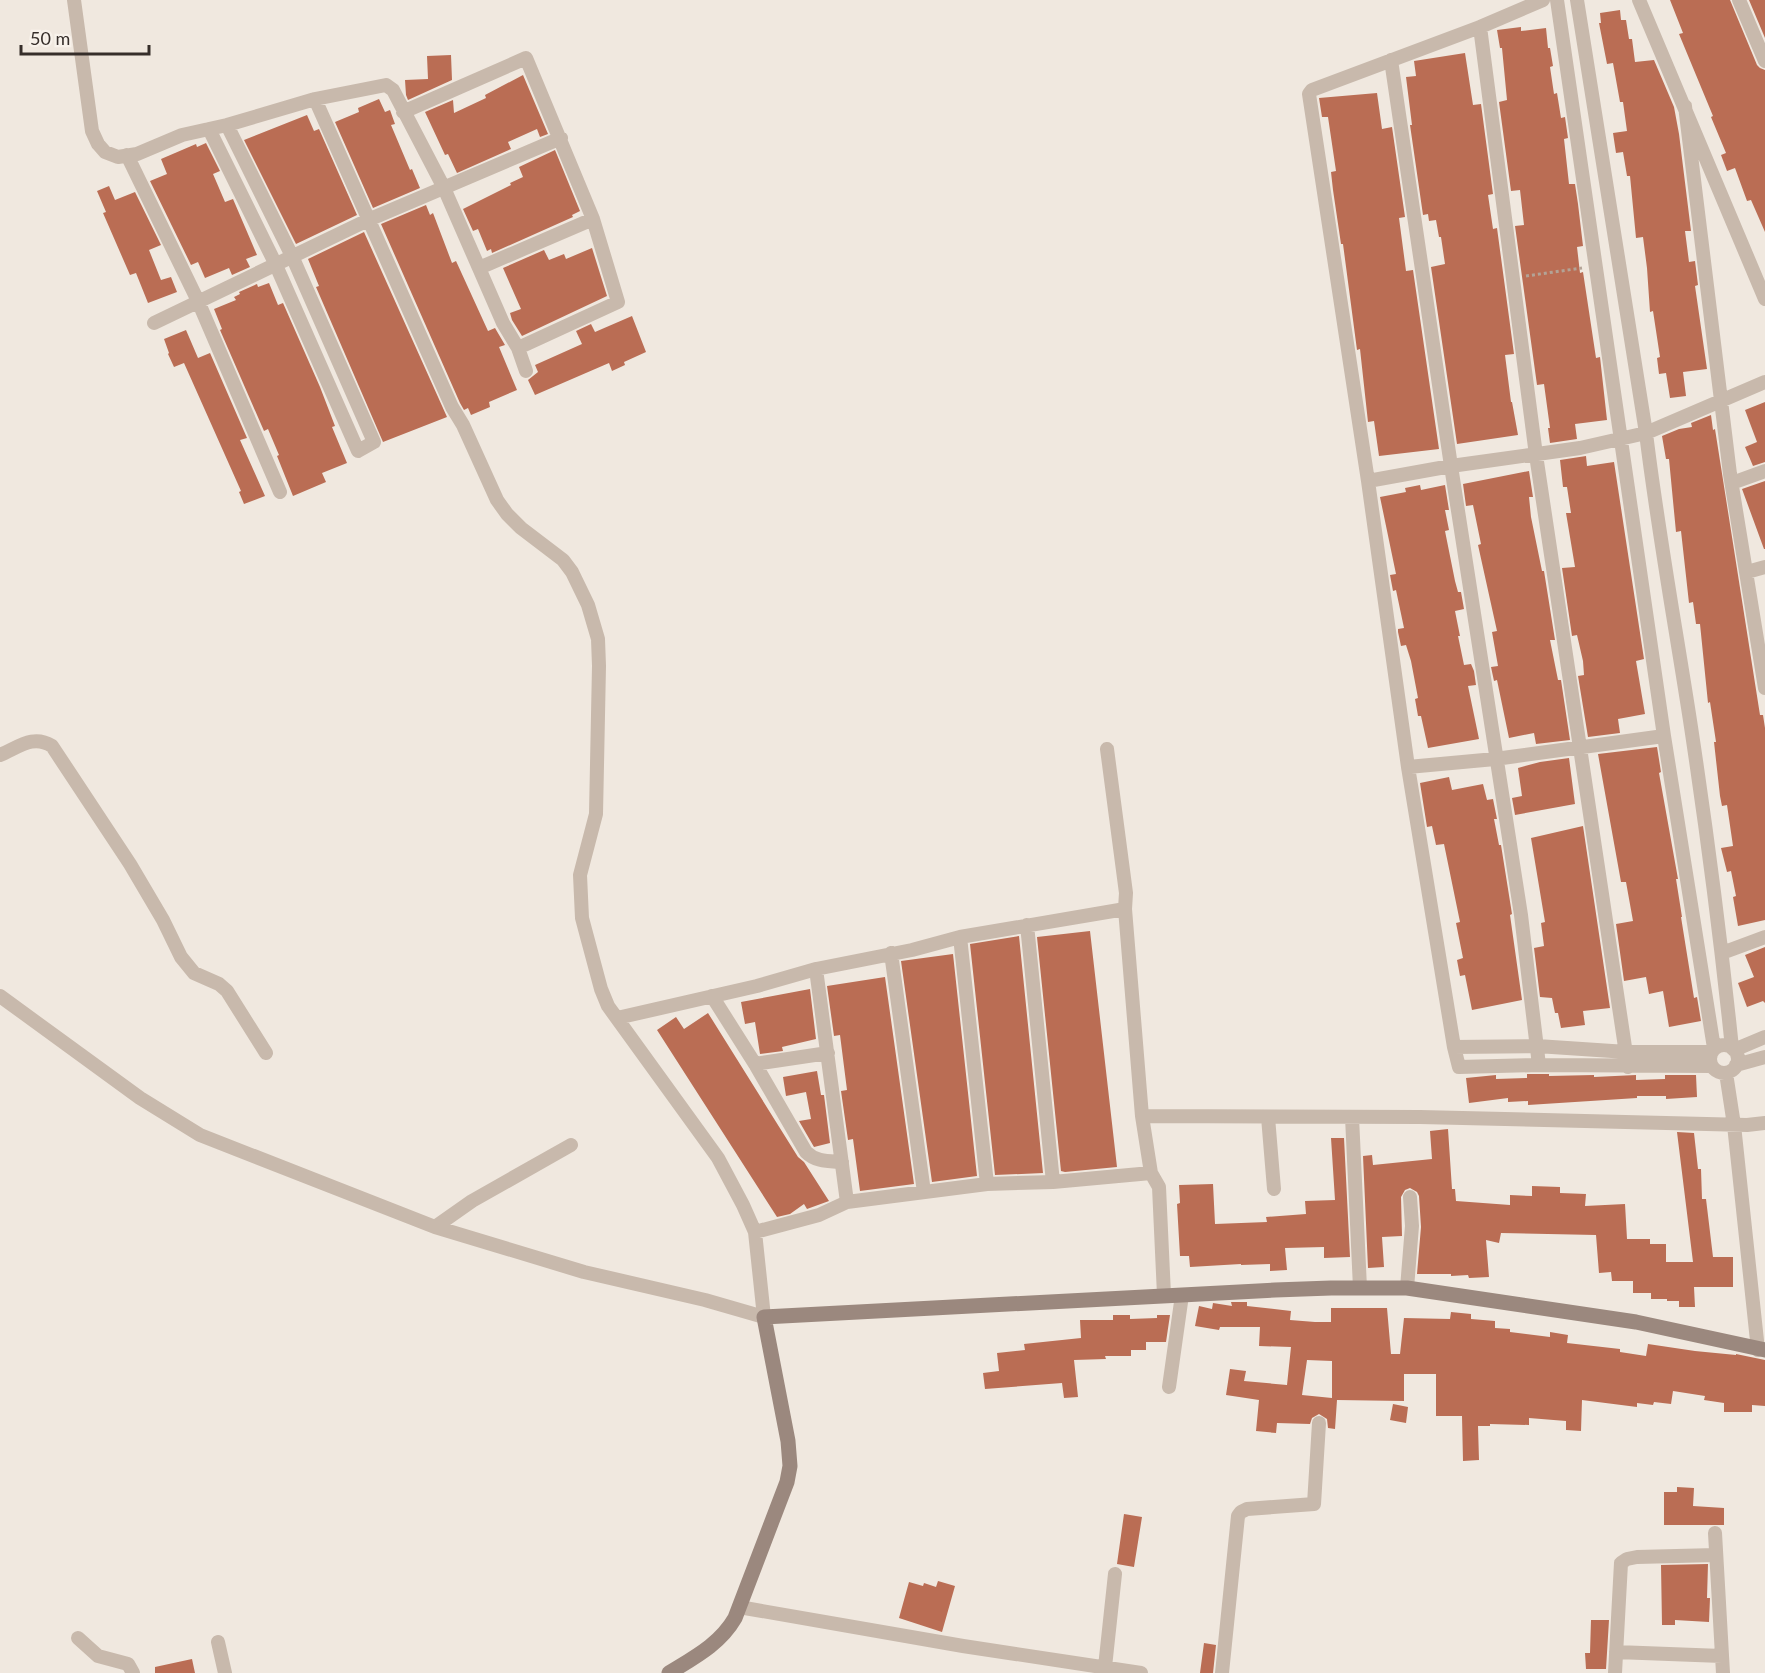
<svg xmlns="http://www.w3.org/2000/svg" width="1765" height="1673" font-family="Lato,sans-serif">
	<rect width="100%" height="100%" fill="#f0e8df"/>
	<!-- building -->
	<path fill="#ba6d54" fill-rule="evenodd" d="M1670,0h60l27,65 3,3 5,2v162l-14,-32 -4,1 -12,-33 -8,3 -6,-16 5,-2 -15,-36 2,-1 -34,-82 4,-1z
		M1749,0h16v38z
		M1620,10l1,10h5l3,19h3l3,23 19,-2 20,47 5,27 12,97h-6l4,31 6,-1 3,24 -3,1 12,83 -24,3 3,24 -16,2 -4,-25 -7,1 -2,-16 3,-1 -7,-46 -3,1 -3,-44 -4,-31 -7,1 -6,-62h-3l-4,-24 -7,1 -3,-20 14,-2 -4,-29h-3l-7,-39 -6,1 -8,-41h2l-1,-10z
		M1521,27v4l25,-3 2,20h2l3,18 -3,1 4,27 3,-1 4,25 4,-1 3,21 -4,1 5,45h6l3,20 5,42 -6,1 3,26 3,-1 13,86 4,-1 7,63 -32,4 2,15 -27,4 -2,-15h2l-6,-44 -7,1 -22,-159 9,-1 -4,-35 -9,1 -12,-89 8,-2 -5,-52h-2l-3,-18z
		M1465,53l8,52 8,-1 12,90 -5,1 5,34 4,-1 17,126 -9,1 6,47h1l6,33 -61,9 -26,-177 14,-3 -4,-27h-2l-3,-17 -7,1 -1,-7 -5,1 -13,-90h2l-6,-48 10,-1 -2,-15z
		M451,55l1,25 -44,20 -2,-5 -1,-15 23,-1 -1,-23z
		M523,75l25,59 -8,3 -3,-8 -29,13 3,7 -54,24 -9,-19 -3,1 -20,-43 28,-12 1,13 32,-15 -1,-3z
		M1377,93l5,36 10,-2 13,90 -6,1 7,53 7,-1 26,179 -60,7 -5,-35 -6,1 -8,-73 -3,1 -14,-106h-2l-8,-54 -2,-18 5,-1 -8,-54h-6l-3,-19z
		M379,99l6,13 5,-2 5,14 -4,1 19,45 2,-1 8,19 -47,20 -38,-86 24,-10 -1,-4z
		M307,115l7,16 5,-2 38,86 -61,29 -52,-104z
		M206,143l14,28 -7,3 12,28 8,-3 24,56 -11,4 4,8 -18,8 -3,-7 -24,10 -7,-16 -7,3 -41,-84 17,-7 -6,-15 35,-15 1,3z
		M555,150l25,61 -8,4 1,2 -81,36 -1,-4 -4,2 -9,-22 -5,2 -10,-22 48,-24 -1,-2 13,-6 -4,-10z
		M109,186l6,14 20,-8 26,53 -12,5 12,30 10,-3 6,15 -29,11 -12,-30 -6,2 -27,-62 3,-1 -9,-21z
		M426,205l4,10 3,-2 19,50 4,-2 32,70 7,-3 10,17 -6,2 18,43 -28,12 1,5 -19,8 -3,-7 -4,2 -4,-7 -79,-179z
		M364,232l83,185 -64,25 -67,-155 3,-1 -11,-27z
		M592,248l15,48 -85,40 -10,-16 -2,-7 11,-4 -18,-41 41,-18 5,10 15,-6 2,5z
		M269,283l9,22 5,-2 37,84 15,39 -3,1 15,36 -25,10 4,9 -33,14 -16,-40 2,-1 -11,-26 -4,2 -44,-101 2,-1 -8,-20 22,-9 -2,-3 6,-3 -1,-2 18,-8 1,3z
		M632,316l14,36 -22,10 1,3 -13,6 -3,-8 -74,32 -7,-15 10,-8 -3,-7 47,-21 -6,-13 15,-7 4,8z
		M186,330l12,28 12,-5 37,85 -7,2 25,56 -21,8 -5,-12 2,-1 -57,-128 -10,4 -6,-13 1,-1 -5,-14z
		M1765,402v60l-12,4 -8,-19 12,-5 -12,-32z
		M1711,415l2,15 2,-1 45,286h3l2,13v192l-27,6 -5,-29 3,-1 -5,-25 -4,1 -6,-24 12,-2 -6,-41 -5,1 -2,-10 -6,-54h2l-6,-40 -2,1 -8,-79h-4l-3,-22 -4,1 -8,-72 -5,1 -7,-73h-3l-4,-23 17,-7 13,-2 -1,-4z
		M1586,456l1,10 27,-4 30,197 -8,2 9,53 -27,5 2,14 -32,4 -10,-61 6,-1 -1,-14 -6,-26 -5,1 -10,-68 13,-1 -9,-54h5l-4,-26h-4l-3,-27z
		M1529,471l4,26h-4l2,20 11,54h2l11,69h-5l8,40h3l9,60 -34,4 -2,-11 -25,5 -12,-58 -3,1 -3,-14 7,-1 -6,-34 5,-1 -19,-86 3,-1 -8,-39 -7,1 -3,-22z
		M1765,481v68h-1l-22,-60z
		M1420,485l1,5 24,-5 4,25h-4l4,20 -4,1 10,50 3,11h3l3,17 -9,2 5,25h-2l6,29 7,-1 3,7 2,14 -8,1 11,53 -51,9 -7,-32h-3l-3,-17 3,-1 -7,-37 -5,-16 -5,1 -3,-14v-3l6,-1 -8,-38 -3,1 -3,-16 6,-1 -16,-77 26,-5 -1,-4z
		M1657,747l4,25 -2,1 19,106h-2l6,38h-1l13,81 3,-1 4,24 -32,6 -6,-36 -14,3 -3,-17 -22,4 -8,-57 17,-3 -7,-39h-5l-23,-128z
		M1569,758l6,46 -60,11 -3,-17 10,-2 -4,-28 22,-6z
		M1449,777l3,13 31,-6 4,16 6,-1 4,20h-3l5,26h2l11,69 -2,1 12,85 -50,10 -7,-35 -5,1 -3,-16 6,-2 -7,-35 4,-1 -16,-78 -8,1 -4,-19 -5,1 -7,-44z
		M1583,826l27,182 -27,3 2,14 -24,3 -3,-15h-3l-3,-15 -12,-1 -6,-49 10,-2 -3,-23 4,-1 -14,-84z
		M1090,931l27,236 -52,5 -4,-1 -24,-234z
		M1019,936l24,237 -48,2 -25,-231z
		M1765,947v56l-2,-2 -16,6 -9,-24 16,-6 -9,-22z
		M953,954l24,222 -45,6 -31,-221z
		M885,977l29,207 -54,7 -7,-52 -5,1 -7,-49 6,-1 -7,-55 -6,1 -7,-50z
		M810,989l6,50 -34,8 1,4 -23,3 -5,-32 -10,2 -4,-22z
		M708,1013l90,144 6,5 25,39 -22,8 -3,-5 -14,10 -13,3 -120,-187 19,-13 8,12z
		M817,1071l4,24h3l6,48 -16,4 -15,-26 12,-2 -5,-27 -20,4 -3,-19z
		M1527,1074h22v2l45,-1v2l42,-2v5l29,-1v-4h31l1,22 -31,2v-3h-29v2l-109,7v-4l-20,1v-4l-39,5 -3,-25 30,-3v4l31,-1z
		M1448,1129l4,60h3l1,12 54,4v-10l22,1v-10l28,1v6l26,1 -1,12 40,-2 2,35h23v5h16v18h27l-16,-130 17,1 4,36h3l1,30h4l7,58h20v30h-39l1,20h-16v-6h-12v-2h-16v-6h-18v-12h-21l-1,-9 -12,1 -3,-38 -95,-2 -2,10 -13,-3 3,37 -20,1 -1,-3 -17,1v-2h-34l4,-47 -2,-31 -2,-4 -7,-4 -5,2 -4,7 1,39 -20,1 2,30 -16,1 -5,-112 9,-1 1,10 59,-6 -2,-28z
		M1331,1138h13l6,119 -26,1v-11l-39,1 2,22 -17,1v-7l-29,1v-1l-51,3 -1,-11h-9l-3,-52 3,-1 -1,-18 34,-1 2,40 52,-2 -1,-5 40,-3 -1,-13 30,-1z
		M1231,1302h16v4l44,5 -1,9 25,2h16v-14h56l4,46h9l4,-36 46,1 1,-7 20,2v5l24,2v7l15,1v3l40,5v-5l18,3 -1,8 53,6v3l26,4 2,-12 47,7 41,4v-1l29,6v46l-13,-1v7h-28v-9l-20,-3 1,-4 -32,-5 -2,13 -17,-2 -1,3 -16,-2v4l-55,-7 -1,31 -15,-1v-9l-37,-3v7l-39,-1v2h-12l1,34 -16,1 -1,-45h-26v-42h-32v27l-67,-1 -2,29 -7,-1 -1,-9 -8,-5 -7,4 -2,6 -33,-1 -1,10 -20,-2 3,-31 -33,-5 4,-26 16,2 -2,10 43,4 4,-38 -32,-1 1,-19h-40l-1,3 -24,-4 4,-20 13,3 1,-6 19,3zM1307,1360l25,1v37l-30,-3z
		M1113,1315h17v4l27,-1v-3h13l-4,27h-20v8h-15v6h-26l1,3 -32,1 4,37 -14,1 -2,-15 -77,6 -2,-16 16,-2 -2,-18 28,-3 -1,-6 57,-6 -1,-18h33z
		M1393,1404l15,3 -2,16 -16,-3z
		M1677,1487l17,1 -1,18 31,2v17h-60v-33h13z
		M1124,1514l18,3 -8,50 -17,-3z
		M1708,1564l-1,34h3l-1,24 -34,-2v5h-13l-1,-60z
		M938,1581l17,5 -13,46 -43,-14 10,-36 14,4 1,-3 12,4z
		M1591,1620h18l-3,49h-20l-1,-16h5z
		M1204,1643l12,2 -3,28h-13z
		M192,1659l3,14h-40v-6z"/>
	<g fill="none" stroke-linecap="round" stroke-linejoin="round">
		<!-- path -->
		<path stroke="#b3a396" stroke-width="3" stroke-dasharray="3 3" stroke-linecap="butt" d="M1526,276l56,-8"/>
		<!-- street -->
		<path stroke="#c8b9ac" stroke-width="14" d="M74,0l18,131 6,13 7,8 13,5 19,-3 45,-19 45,-10 88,-26 71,-14 7,5 51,98 35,80 114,-49
			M1543,0l-63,27 -168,63 -3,4 59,387 40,286 46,280 5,20 80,-2 173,1
			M1557,0l107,736 50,312
			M1577,0l69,433c12,99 30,196 45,294 16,106 30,214 41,321
			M1639,0l126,299
			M1739,0l26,61
			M1480,27l56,428 92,612
			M1391,60l60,406 70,449 18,150
			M1685,106l45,368 35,214
			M403,112l123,-54 67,161 25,83 -100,46 -15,-25 -24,-55
			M209,129l66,134 83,188 16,-9 -82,-186 -65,-131
			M127,155l71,146 82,191
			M154,323l214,-103 193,-82
			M518,348l8,23
			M1368,481l83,-15 129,-18 66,-15 119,-51
			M1732,483l33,-12
			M1747,572l18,-5
			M1107,749l19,144 -1,16 17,207 9,57 8,14 5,108
			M0,755c19,-8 33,-21 52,-9l78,118 33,56 18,37 13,16 25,11 8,7 39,62
			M1408,767l87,-8 169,-23
			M1027,925l26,257
			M960,937l27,247
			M891,953l33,239
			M1722,953l43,-16
			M816,969l31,233
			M0,996l140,102 60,37 235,92 149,45 121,28 59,17 -9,-85 -12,-27 -25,-47 -110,-152 -7,-17 -19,-71 -2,-43 16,-61 3,-148 -1,-27 -10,-34 -16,-33 -9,-12 -42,-32 -14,-14 -10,-14 -34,-75 -11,-18 -137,-308
			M712,996l43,68 51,88c10,10 22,9 36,10
			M617,1018l140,-32 59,-17 96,-19 48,-13 165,-28
			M1710 1059a14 14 0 1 1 28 0a14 14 0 1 1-28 0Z
			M1454,1047l83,-1 90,6h85
			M1734,1050l31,-13
			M755,1064l73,-11
			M1736,1065l29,-8
			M1726,1073l8,52 24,225
			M1142,1116l278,1 327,8 18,-2
			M1268,1117l6,72
			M1352,1117l8,171
			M435,1227l37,-26 99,-56
			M755,1232l64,-17 28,-13 140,-18 66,-2 98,-9
			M1407,1288l5,-62 -2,-29
			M1169,1387l13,-92
			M1715,1533l8,140
			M739,1607l224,39 178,27
			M78,1638l20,18 30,8 5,9
			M218,1642l7,31
			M1616,1652l106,4
			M1105,1667l10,-93
			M1222,1673l16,-157 3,-4 6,-3 67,-5 5,-81
			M1615,1673l6,-110 6,-4 10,-2 79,-2"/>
		<!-- secondary -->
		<path stroke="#9b887e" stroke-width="15" d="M669,1673c26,-16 51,-29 66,-55l52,-136 3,-16 -2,-25 -24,-124 511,-27 56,-2h76l229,34 129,28"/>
	</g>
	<!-- scale -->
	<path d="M21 45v9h128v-9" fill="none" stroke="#362e2a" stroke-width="3"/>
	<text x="30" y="45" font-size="18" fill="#362e2a" stroke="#f8f2eb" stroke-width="4.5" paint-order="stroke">50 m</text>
</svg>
